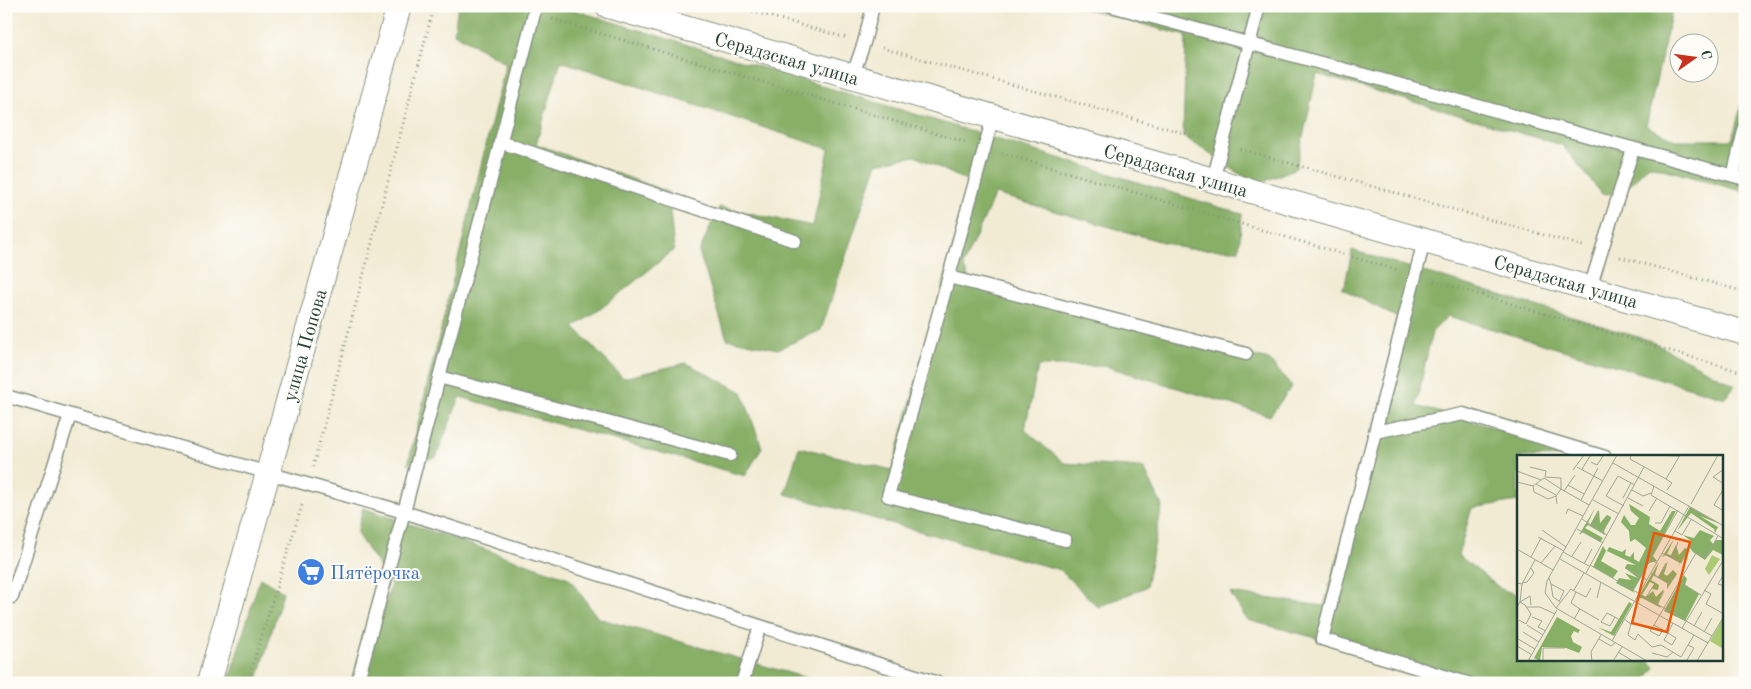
<svg xmlns="http://www.w3.org/2000/svg" width="1751" height="689" font-family="'Old Standard TT',serif">
	<rect width="100%" height="100%" fill="#fdfcf7"/>
	<filter id="ink" filterUnits="userSpaceOnUse"><feTurbulence type="fractalNoise" baseFrequency=".02" numOctaves="2"/><feDisplacementMap in="SourceGraphic" scale="10" xChannelSelector="R" yChannelSelector="G"/><feConvolveMatrix kernelMatrix="1 2 1 2 8 2 1 2 1" color-interpolation-filters="sRGB"/></filter>
	<filter id="wash" filterUnits="userSpaceOnUse"><feTurbulence type="fractalNoise" baseFrequency=".0096" numOctaves="4" result="noise"/><feDisplacementMap in="SourceGraphic" scale="20" xChannelSelector="R" yChannelSelector="G"/><feGaussianBlur stdDeviation="1.12" result="paint"/><feColorMatrix in="noise" values="0 0 0 0 0 0 0 0 0 0 0 0 0 0 0 0 0 1.4 0 .05"/><feComposite in="paint" operator="in"/></filter>
	<g filter="url(#wash)">
		<rect width="100%" height="100%" fill="#f2ebd4"/>
		<!-- forest -->
		<path fill="#87af66" stroke="#53764d" d="M458,6h82l37,5 665,203 -3,36 -52,-1 -192,-55 -32,71 7,17 299,78 23,26 -22,30 -165,-50h-67l-13,64 39,33 80,5 18,38 -16,81 -48,20 -38,-37 -275,-76 14,-47 93,23 79,-287 -56,-27 -38,7 -56,167 -43,19 -51,-10 -28,-87 20,-45 94,19 16,-77 -268,-88 -25,83 132,48 6,58 -75,60 -25,17 49,51 63,-15 56,29 20,56 -17,28 -285,-79 -24,60 -28,7 98,-401 -52,-30z
			M1075,6h598l-27,120 30,14h56l13,-48v100l-96,-27 -27,28 -20,1 -40,-49 -245,-71 -21,94 -40,17 -73,-49 3,-100z
			M1352,250l296,90 87,45 -10,13 -277,-82 -16,16 -16,74 181,50 -79,1v44l-46,7 -14,47 43,34 17,6v65h130l7,7 -12,16h-152l-244,-63 -17,-27 94,13 81,-284 -64,-34 4,-3z
			M363,508l206,70 29,40 226,65h-461l28,-99 -34,-50z
			M260,578l23,14 -26,91h-29z"/>
	</g>
	<g filter="url(#ink)">
		<g fill="none" stroke-linecap="round" stroke-linejoin="round">
			<!-- lane casing -->
			<g stroke="#889484" stroke-width="15">
				<path id="lane" d="M1112,6l633,173
					M852,77l12,-34 9,-37
					M993,117l-105,379 177,44
					M500,142l295,99
					M1733,176l12,-49
					M1213,180l46,-174
					M1424,241l-102,398 145,44
					M949,277l297,77
					M1590,288l43,-139
					M439,377l291,78
					M6,396l262,77 136,39 534,171
					M1375,432l88,-18 142,43
					M6,595l6,2 58,-182
					M357,683l47,-171 132,-506
					M742,683l18,-57"/>
			</g>
			<!-- street casing -->
			<g stroke="#889484" stroke-width="26">
				<path id="street" d="M608,6l1137,327
					M209,683l190,-677"/>
			</g>
			<!-- path -->
			<path stroke="#889484" stroke-width="3" stroke-dasharray="1 4" stroke-linecap="butt" d="M507,6l10,3
				M733,6l114,32
				M552,19l416,124
				M882,48l323,91
				M1240,149l343,97
				M1002,153l395,117
				M1620,257l125,35
				M1434,281l311,92
				M313,467l121,-461
				M247,683l56,-181"/>
			<!-- lane -->
			<use href="#lane" stroke="#fff" stroke-width="12"/>
			<!-- street -->
			<use href="#street" stroke="#fff" stroke-width="24"/>
		</g>
	</g>
	<!-- icons -->
	<defs>
		<g id="supermarket-disc" transform="scale(1.4375)"><circle r="9.5" fill="#3f7fe0" stroke="#fdfcf7"/><path d="M-6-5.5h2.5l.6 2H6L4.5 2H-2.5L-4.4-4H-6ZM-1.5 3.2a1.3 1.3 0 1 0 .1 0ZM3 3.2a1.3 1.3 0 1 0 .1 0Z" fill="#fff"/></g>
	</defs>
	<g fill-rule="evenodd">
		<use href="#supermarket-disc" x="311" y="572"/>
	</g>
	<g text-anchor="middle" stroke-width="4" stroke-linejoin="round" paint-order="stroke">
		<!-- street labels -->
		<g font-size="19" fill="#1f3d34" stroke="#fdfcf7">
			<text transform="translate(787 58) rotate(16)" y="7">Серадзская улица</text>
			<text transform="translate(1176 170) rotate(16)" y="7">Серадзская улица</text>
			<text transform="translate(1566 281) rotate(16)" y="7">Серадзская улица</text>
			<text transform="translate(304 345) rotate(-74)" y="7">улица Попова</text>
		</g>
		<!-- shop labels -->
		<g font-size="19" fill="#366cbe" stroke="#fdfcf7" text-anchor="start">
			<text x="330" y="579">Пятёрочка</text>
		</g>
	</g>
	<!-- overview -->
	<g transform="translate(1517 455)">
		<rect width="206" height="206" fill="#f2ebd4"/>
		<path d="M195,100l8,4 -11,16 -4,-6zM206,163v31l-13,-8z" fill="#aacb74"/>
		<path d="M112,49l21,13 -1,7 11,7 12,-20h4l-23,45 4,5 -8,2 -16,28 2,2 -19,-10 3,-5 12,2 -6,-7 13,5 -13,-10 2,-4 9,1 -29,-14 2,-4 13,5 4,-3 -1,6 5,2 4,-5v7l5,3 7,-14 -11,-9 -5,3 -1,-11 -8,-9 3,-7 7,10h4l4,-7 -8,-7zM173,52l30,17 -20,-8 18,11 -3,6 -1,-4 -23,-16 -14,18zM78,53l-7,15 2,2 9,-15 1,13 7,-8 4,2 -7,14 1,4 -17,-10 -3,3 18,10 -3,4 -17,-10 -4,3zM183,75l14,6 -4,4 3,4 3,-4h7v15l-10,-5 -8,10 -12,-8 -4,-5 2,-6 -8,-6 11,3zM157,84l-7,15 4,1 5,-10 3,10 6,-7 4,1 -11,18 2,-4 -14,-8 -4,2zM86,91l3,5 -5,10 17,10 -5,7 -20,-11zM151,106l-4,13 3,2 6,-6 4,4 -10,15v-6l-13,-8 -3,5 8,5 -1,5 -6,-1 2,-5 -4,-2 -8,13 4,2 7,-6 3,6 8,-8 -6,15 3,4 -19,-10 -5,1 22,-37 -4,12 3,3zM167,120l3,4 -2,6 14,9 -14,27 -21,-10zM112,147l3,2 -18,32 -17,-9 14,5zM40,162l23,13 -2,3 -4,-2 -3,5 2,6 9,5 -3,6 -13,-5 -24,-1 -2,14 -6,-3z" fill="#87af66"/>
		<path fill="none" stroke="#9ea594" stroke-width="1" d="M100,0l-70,126 -2,12 11,15 91,53M114,0l-1,4 36,20M137,0l26,1M74,7l6,3 6,-9 -2,-1M96,8l111,63M13,12l16,4 -1,6M60,12l26,14M65,14l8,-13M207,14l-11,8 11,7M56,15l11,-15M0,16l24,9M28,22l16,1v11l-17,-11 -11,8 1,6 14,7 8,-3M0,27l16,4M19,29l20,11M51,30l16,9M137,31l-3,9 73,44M207,33l-10,17 10,6M115,35l11,6 8,-3M150,35l5,-7 -6,-4 14,-24M47,36l11,-16M106,43l8,-15M111,43l15,8M64,45l17,-32M76,45l26,14M40,49l-1,-8 5,-7 28,16M174,49l27,-49M107,51l-18,-10 12,-20 17,9M132,56l8,-13M49,59l2,-5 15,7M65,64l25,16M138,68h6l9,-17M73,71l8,-15M131,73l15,8M60,74l26,14M25,75l24,17M158,76l7,4 9,-15M85,77l9,-14M21,82l26,14M0,94l36,21M46,97l26,14M145,98l19,10 5,-8M55,101l9,-14M126,101l14,7M14,102l10,-19M155,103l6,-16M43,104l148,84M24,108l14,-17M67,109l8,-15M73,110l122,71M108,113l22,12M69,118l58,-106M133,118l19,11 4,-9M207,119l-6,10 6,2M32,123l2,6 13,7 -5,11M141,123l8,-15M163,127l21,13M0,128l5,1 13,-24M5,128l5,-1 7,-9 -3,-5M34,129l2,13 6,4M117,134l44,-79M57,135l10,-17M187,135l7,4 -5,10 18,10M59,137l10,5 5,-9M80,143l4,-16M128,144l9,-14M3,147l10,-6 1,9M3,147l2,-18M140,150l7,-14M0,152l3,-5 5,3 6,9 -5,10 -7,-4M10,152h13l15,7M39,153l15,-19 5,3 -5,11 9,6M15,162l10,4 -4,6 8,4M98,162l-5,9 -9,-4 6,-9 8,4 8,5M57,164l6,-10 19,11M107,164l7,5 -3,11 7,5 3,-6 14,13 9,-2 20,12 13,-22M10,170l16,10M137,170l-4,6 9,5 4,-6 -9,-5 42,-72 10,4 12,-21M177,171l8,-14M165,173l42,-69M6,177l16,10M187,177l8,-14M151,178l-4,7 8,5 4,-7 -8,-5 5,-10M1,184l17,10M82,184l12,7 4,-3M95,186l77,-135M0,191l15,9M101,197l15,9M135,198l15,4 6,-5M170,205l7,-12 -6,-3M11,206l29,-51M26,206v-13h22M75,206l-1,-9 10,-17M96,206l9,-14M180,206l27,-45"/>
		<path fill="#e8590c" fill-opacity="0.15" stroke="#e8590c" stroke-width="2.5" d="M137,78l36,9 -23,90 -35,-9z"/>
		<rect width="206" height="206" fill="none" stroke="#1f3d34" stroke-width="2.5"/>
	</g>
	<!-- margin -->
	<rect width="1751" height="689" fill="none" stroke="#fdfcf7" stroke-width="25"/>
	<!-- north arrow -->
	<g transform="translate(1694 58) rotate(76)"><circle r="24" fill="#fdfcf7" stroke="#a4b0a9"/>
	<path d="M0-4L9 19L0 12L-9 19Z" fill="#c8321e"/>
	<text y="-8" font-size="14" font-weight="bold" text-anchor="middle" fill="#1f3d34">С</text>
	</g>
</svg>
